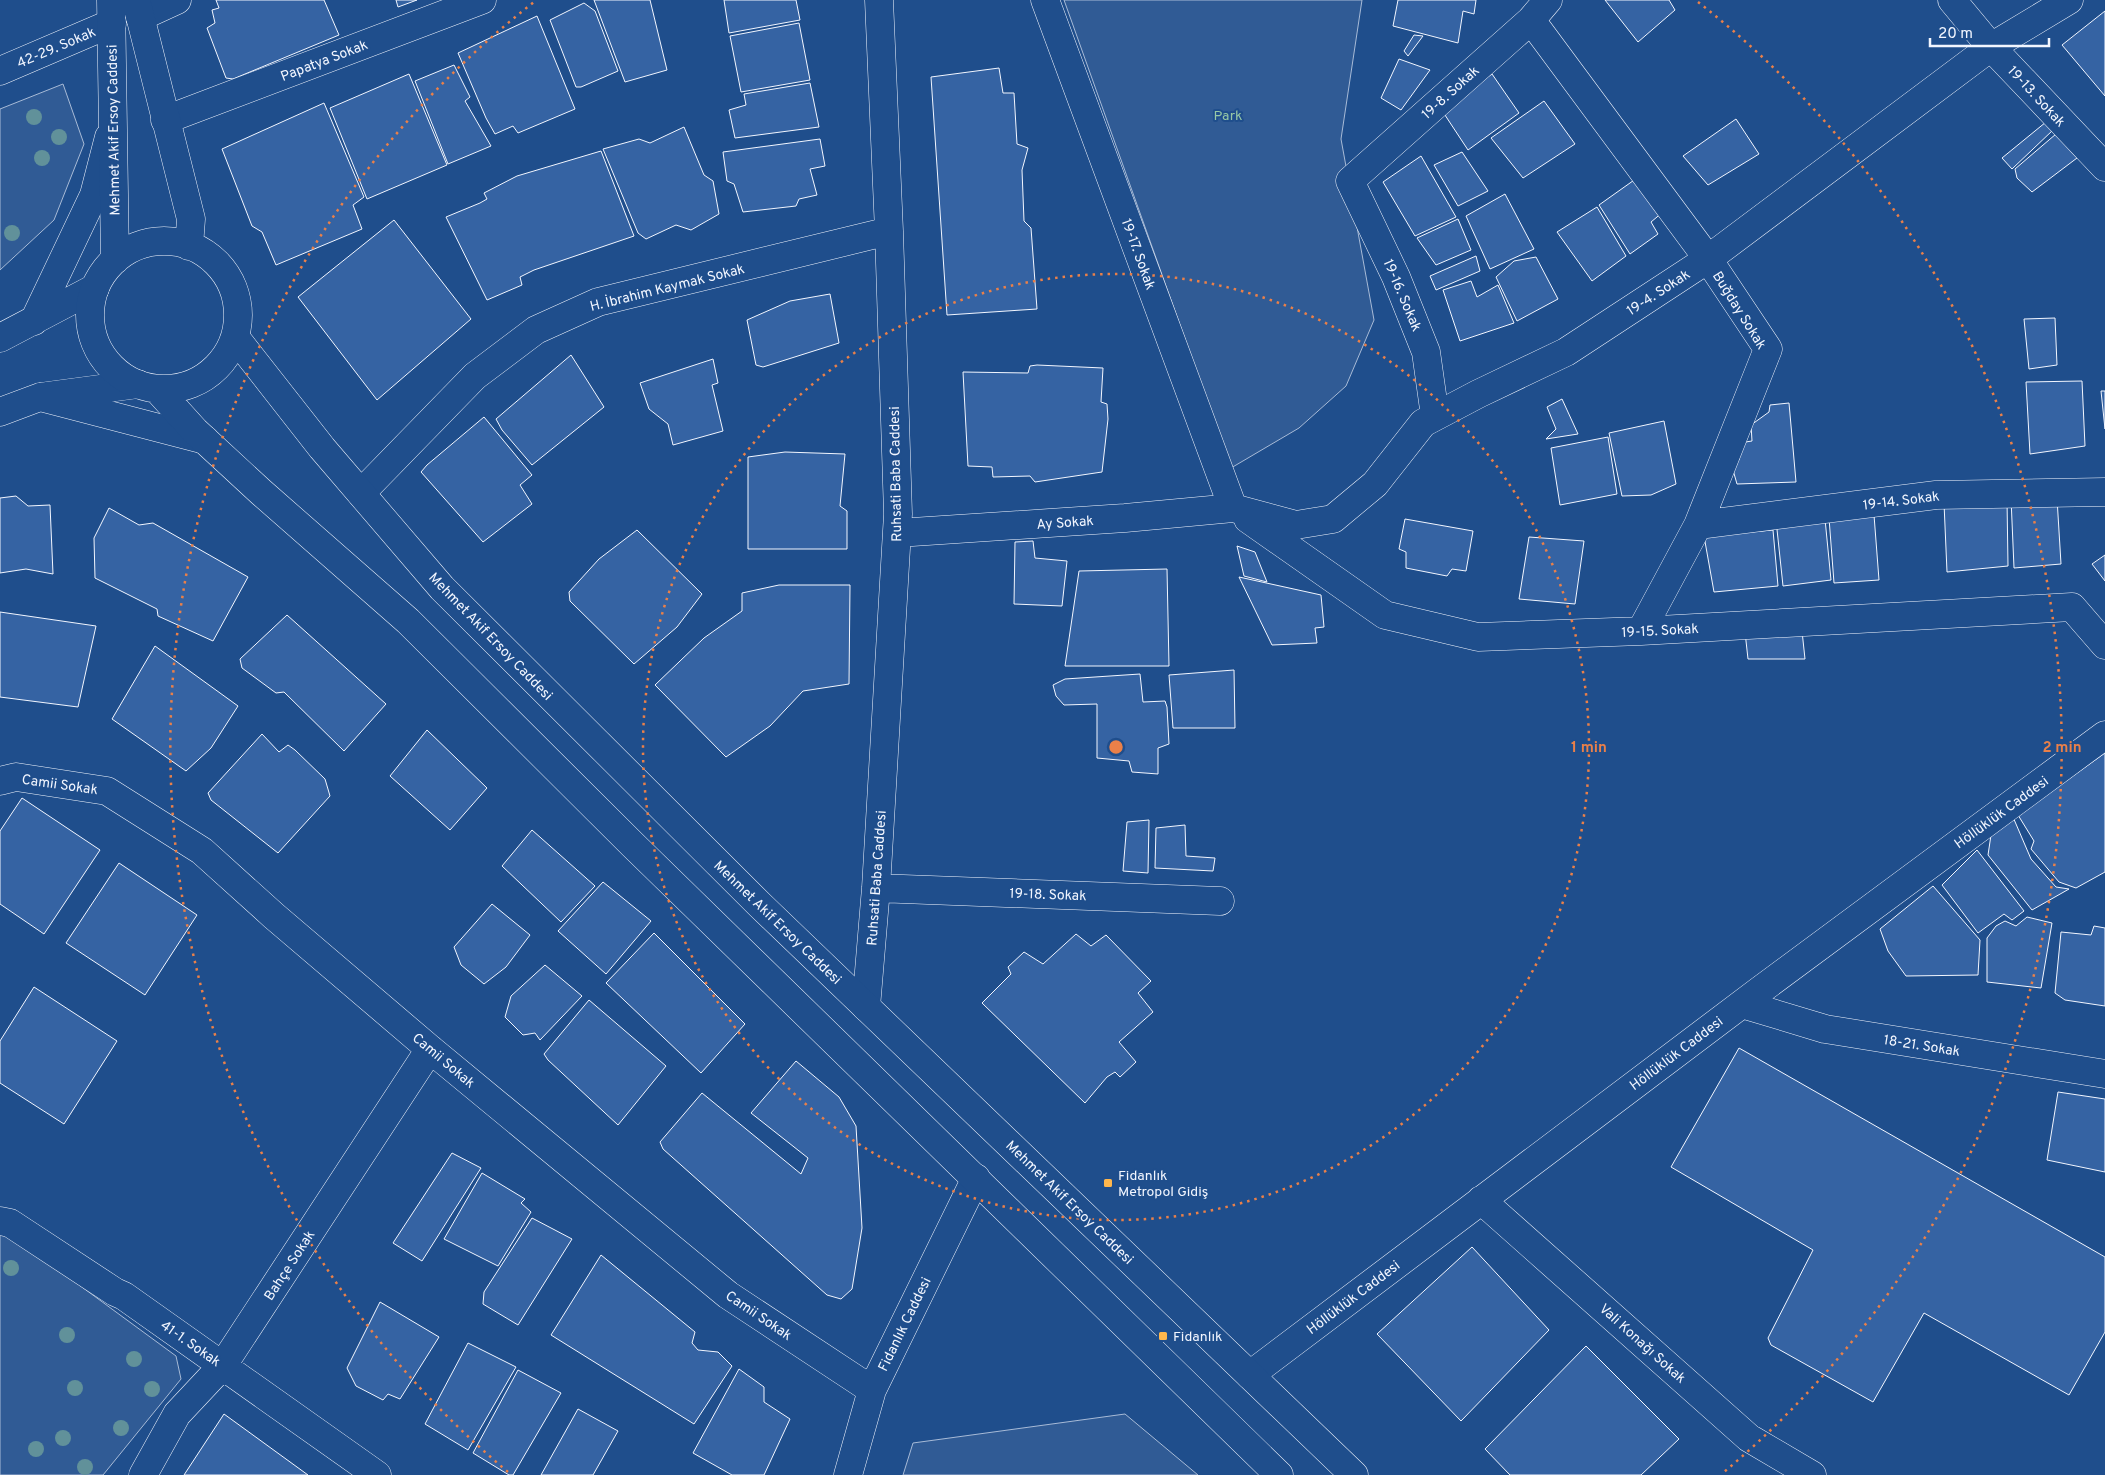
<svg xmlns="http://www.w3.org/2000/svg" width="2105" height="1475" font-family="Overpass,sans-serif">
	<rect width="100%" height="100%" fill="#1f4e8c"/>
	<!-- built -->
	<path fill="#305b95" stroke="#a8bbd7" d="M1064,0h298l-21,139 33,181 -28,66 -47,42 -68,40z
		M63,84l21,60 -30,76 -54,50v-161z
		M0,1233l11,2 165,121 5,23 -78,96h-103z
		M1125,1414l73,61h-295l10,-32z"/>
	<!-- building -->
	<path fill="#3563a3" stroke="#f2f6ff" d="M216,0h108l15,35 -106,44 -7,-1 -19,-50 8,-5 -3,-13 7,-2z
		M396,0h21l-19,7z
		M594,0h56l17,70 -42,12z
		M724,0h72l4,20 -71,13z
		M1398,0h78l-2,14 -11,-3 -5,32 -65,-17z
		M1605,0h64l6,10 -37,32z
		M584,3l11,8 23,60 -37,16h-5l-26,-67z
		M2105,11v85l-43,-51z
		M537,16l38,93 -57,24 -5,-7 -18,8 -9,-16 -28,-65z
		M799,23l11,57 -69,12 -11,-56z
		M1414,35l9,1 -15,20 -4,-5z
		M1399,59l31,11 -29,40 -20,-12z
		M454,65l16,32 -5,4 26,45 -43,18 -33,-83z
		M999,68l4,25h11l3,51 11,4 -6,22 2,51 7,7 6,81 -90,6 -16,-238z
		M409,74l38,91 -80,34 -37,-91z
		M1492,74l27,39 -51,37 -27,-41z
		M810,83l9,44 -84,11 -6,-28 17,-5 -2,-11z
		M1544,101l31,43 -52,34 -32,-40z
		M324,103l40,94 -11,8 9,24 -86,36 -14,-33 -10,-6 -30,-77z
		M1736,119l23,35 -51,31 -25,-29z
		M2046,122l7,8 -41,39 -10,-11z
		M684,127l20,48 9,6 6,33 -28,16 -15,-5 -30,14 -8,-6 -35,-84 36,-10 11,4z
		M2056,134l21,24 -45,34 -15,-14 -2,-9z
		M820,139l5,27 -15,3 7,26 -18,4 -3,7 -53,6 -9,-28 -7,-3 -4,-29z
		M601,151l33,85 -100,34 -14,7 2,8 -35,15 -41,-83 34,-14 7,-4 -3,-6 33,-17z
		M1462,152l26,39 -30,15 -24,-41z
		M1421,156l35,61 -41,19 -32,-54z
		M1637,178l26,34 -12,10 7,12 -28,20 -31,-49z
		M1505,194l29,55 -44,20 -24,-53z
		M1597,207l29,49 -34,25 -35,-49z
		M1458,219l13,31 -35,15 -19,-27z
		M394,220l77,99 -94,81 -79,-103z
		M1476,256l4,15 -44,19 -6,-14z
		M1536,257l22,42 -41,22 -21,-44 18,-16z
		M1471,281l6,16 21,-12 16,38 -54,18 -17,-51z
		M830,294l9,49 -76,24 -7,-2 -9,-45 43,-19z
		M2055,318l2,47 -28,4 -5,-50z
		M571,355l33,52 -72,58 -30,-35 -6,-11z
		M713,359l5,24 -6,2 11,46 -50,14 -5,-21 -19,-15 -9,-26z
		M1037,365l66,3 -2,34 6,2 1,15 -6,53 -67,10 -5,-6 -37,1 -1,-10 -24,-1 -5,-94 65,1 2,-7z
		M2082,381l3,65 -55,8 -4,-72z
		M2101,391h4v38z
		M1562,399l16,35 -32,5 10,-10 -9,-22z
		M1789,403l7,79 -59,2 -6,-21 8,-3v-17l13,-2 -1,-16 18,-13 1,-7z
		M484,417l48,58 -12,10 12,19 -49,38 -62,-70 6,-7z
		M1664,421l12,63 -25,11 -29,1 -13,-63z
		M1608,437l9,57 -57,11 -9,-57z
		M785,452l60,2 -5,52 7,5v38h-99v-92z
		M16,496l12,10 22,-1 3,69 -27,-5 -26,4v-75z
		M2011,498h46l4,66 -47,4z
		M2007,499l1,67 -61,6 -3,-69z
		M109,508l30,17 14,-2 95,54 -35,64 -55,-25 -1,-7 -62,-31 -1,-40z
		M1874,515l5,65 -45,3 -5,-65z
		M1405,519l68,12 -7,40 -14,-2 -5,7 -41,-8v-16l-7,-3z
		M1825,519l6,61 -48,6 -7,-66z
		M637,530l65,64 -25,33 -43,37 -64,-63 -1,-9 30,-33z
		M1773,530l5,56 -64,6 -10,-56z
		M1529,537l55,4 -9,63 -56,-5z
		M1033,541l2,17 32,3 -5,45 -48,-2 1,-62z
		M1237,546l18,6 12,30 -23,-6z
		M2105,555v26l-13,-17z
		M1167,569l2,97h-104l14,-95z
		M1239,577l82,18 3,32 -9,1 2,15 -45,2z
		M779,585h71l-1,99 -46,7 -33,35 -44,31 -71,-72 49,-47 38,-27v-18z
		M0,612l96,14 -18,81 -78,-10z
		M287,615l99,89 -42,47 -60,-59 -8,1 -34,-25 -2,-9z
		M1802,631l3,28h-57l-3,-27z
		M155,646l83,60 -27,42 -25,23 -74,-52z
		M1234,670l1,58h-62l-4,-53z
		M1140,674l3,28 22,-1 2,6 2,37 -11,4v26l-26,-2 -3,-11 -32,-3v-54l-33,1 -8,-9 -3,-11 12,-6z
		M427,730l60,58 -37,42 -60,-54z
		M262,734l17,18 9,-7 7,5 30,29 5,17 -52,57 -67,-53 -3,-7z
		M2105,753v119l-29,16 -17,-6 -28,-33 3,-8 -16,-26z
		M22,798l78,52 -56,84 -44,-30v-73z
		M2013,817l18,42 25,28 13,2 -37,21 -44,-55 3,-20z
		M1149,820l-1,53 -25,-2 4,-49z
		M1185,825l1,31 29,2 -2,13 -58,-3 1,-40z
		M532,830l63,56 -34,36 -59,-56z
		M1977,850l47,61 -12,9 -8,-6 -26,19 -36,-48z
		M119,863l78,52 -52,80 -79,-52z
		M603,882l48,39 -45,53 -48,-43z
		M1933,886l47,54 -2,35 -72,1 -18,-25 -8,-22z
		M492,904l38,31 -24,32 -22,17 -23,-19 -7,-18z
		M2027,917l25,6 -11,65 -54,-6v-44l9,-12 9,-5 11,5z
		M2094,926l11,2v78l-40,-6 -10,-7 6,-61 30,3z
		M654,933l91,91 -44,49 -95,-90z
		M1076,934l15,12 15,-11 45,46 -13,12 15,19 -34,30 17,20 -16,15 -5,-5 -8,5 -22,26 -103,-100 29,-29 -3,-7 16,-15 19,12z
		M545,965l37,31 -42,44 -5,-7 -12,2 -18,-18 6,-21z
		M34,987l83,54 -53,83 -64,-41v-42z
		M589,1000l77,66 -48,59 -70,-65 -4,-6z
		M1739,1048l366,209v75l-36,63 -145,-82 -51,89 -102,-57 -3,-7 45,-88 -142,-83z
		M796,1061l43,36 17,29 6,102 -10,61 -11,10 -14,-4 -164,-146 -3,-7 42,-49 99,81 7,-16 -57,-45z
		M2058,1092l47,7v73l-58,-12z
		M452,1153l29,15 -59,93 -29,-18z
		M482,1173l43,26 -4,4 10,9 -33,54 -54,-27z
		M532,1218l40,21 -54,86 -35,-21 1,-12z
		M1472,1247l77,83 -88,91 -84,-87z
		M601,1255l94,77 -3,11 6,7 20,2 14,14 -38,58 -143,-89z
		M380,1302l59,35 -39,62 -12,-5 -5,6 -27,-14 -9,-18z
		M468,1343l48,24 -48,83 -43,-26z
		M1586,1346l93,93 -38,36h-131l-25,-26z
		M739,1369l25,18v15l26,17 -26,56h-32l-39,-22z
		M518,1370l43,23 -48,82h-4l-36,-22z
		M578,1409l40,22 -25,44h-52z
		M224,1414l84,61h-124z"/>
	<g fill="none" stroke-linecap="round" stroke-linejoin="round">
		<!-- minor casing -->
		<g stroke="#f2f6ff" stroke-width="29">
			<path id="minor" d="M1045,0l188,508
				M1952,0l39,47 114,120
				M140,17l37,-17
				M1531,20l177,239 60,90 -70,176 -57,106
				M0,71l112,-48
				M165,120l317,-120
				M1435,416l-9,-64 -30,-75 -46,-96 181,-161 17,-20
				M361,493l114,-117 61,-46 62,-28 291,-71
				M1248,519l137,96 93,22 163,-6 431,-24 33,38
				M1698,525l238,-30 169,-3
				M897,533l228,-15 108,-10 63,17 37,-6 42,-35 48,-61 55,-29 88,-42 142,-93 283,-212 78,-47
				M0,781l16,-4 91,14 95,60 72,65 156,133 298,246 144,95
				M876,888l344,13
				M1742,1004l83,25 280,45
				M866,1007l10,-119 22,-374 -9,-283 -10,-231
				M1481,1200l268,238 63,37
				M0,1221l10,2 105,69 9,4 253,179
				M1250,1375l509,-384 346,-256
				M143,1475l34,-61 46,-49 207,-316
				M848,1475l24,-85 104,-212"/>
		</g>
		<!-- tertiary casing -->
		<g stroke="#f2f6ff" stroke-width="29">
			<path id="tertiary" d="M34,321l60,-126 15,-58
				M0,338l95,-50
				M40,397l165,43
				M0,412l40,-15 98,-13"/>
		</g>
		<!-- primary casing -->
		<g stroke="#f2f6ff" stroke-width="29">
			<path id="primary" d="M111,0l4,260
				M136,0l55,219 -2,27
				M90 315a74 74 0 1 1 148 0a74 74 0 1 1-148 0Z
				M235,337l87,111 120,140 318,317 594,570
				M157,389l38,42 66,61 147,129 224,223 647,631"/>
		</g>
		<!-- minor -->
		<use href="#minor" stroke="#1f4e8c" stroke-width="28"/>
		<!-- tertiary -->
		<use href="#tertiary" stroke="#1f4e8c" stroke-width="28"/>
		<!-- primary -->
		<use href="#primary" stroke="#1f4e8c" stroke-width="28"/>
	</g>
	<!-- trees -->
	<g fill="#61919a">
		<circle cx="34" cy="117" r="8"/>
		<circle cx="59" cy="137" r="8"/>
		<circle cx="42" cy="158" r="8"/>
		<circle cx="12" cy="233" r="8"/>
		<circle cx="11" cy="1268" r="8"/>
		<circle cx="67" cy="1335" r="8"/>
		<circle cx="134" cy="1359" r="8"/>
		<circle cx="75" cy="1388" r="8"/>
		<circle cx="152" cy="1389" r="8"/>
		<circle cx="121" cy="1428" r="8"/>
		<circle cx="63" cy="1438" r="8"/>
		<circle cx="36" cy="1449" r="8"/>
		<circle cx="85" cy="1467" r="8"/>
	</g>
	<!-- distance rings -->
	<g fill="none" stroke="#ea8049" stroke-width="2.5" stroke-dasharray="2.5 5">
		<circle cx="1116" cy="747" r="473"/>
		<path d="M508 1472A946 946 0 0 1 534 2M1698 2A946 946 0 0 1 1724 1472"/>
	</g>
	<!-- markers -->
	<g fill="#ffb74d" stroke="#1f4e8c" stroke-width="2">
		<rect x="1103" y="1178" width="10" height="10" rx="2.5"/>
		<rect x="1158" y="1331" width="10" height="10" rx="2.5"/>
	</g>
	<g text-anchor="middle" stroke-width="4" stroke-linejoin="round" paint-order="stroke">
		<!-- street labels -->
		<g font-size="14" fill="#f2f6ff" stroke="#1f4e8c">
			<text transform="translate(56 47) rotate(-23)" y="5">42-29. Sokak</text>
			<text transform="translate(324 60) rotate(-21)" y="5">Papatya Sokak</text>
			<text transform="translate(1450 92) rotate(-42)" y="5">19-8. Sokak</text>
			<text transform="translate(2037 96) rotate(47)" y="5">19-13. Sokak</text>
			<text transform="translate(113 130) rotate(-91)" y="5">Mehmet Akif Ersoy Caddesi</text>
			<text transform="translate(1139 254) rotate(70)" y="5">19-17. Sokak</text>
			<text transform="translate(667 287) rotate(-14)" y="5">H. İbrahim Kaymak Sokak</text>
			<text transform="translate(1658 292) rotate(-33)" y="5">19-4. Sokak</text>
			<text transform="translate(1403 295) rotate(67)" y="5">19-16. Sokak</text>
			<text transform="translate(1740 310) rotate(58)" y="5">Buğday Sokak</text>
			<text transform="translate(895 474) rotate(-91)" y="5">Ruhsati Baba Caddesi</text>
			<text transform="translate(1901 500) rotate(-7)" y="5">19-14. Sokak</text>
			<text transform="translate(1065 522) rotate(-4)" y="5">Ay Sokak</text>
			<text transform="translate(1660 630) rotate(-3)" y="5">19-15. Sokak</text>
			<text transform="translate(491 636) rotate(46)" y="5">Mehmet Akif Ersoy Caddesi</text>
			<text transform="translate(60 784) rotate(8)" y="5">Camii Sokak</text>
			<text transform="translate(2001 812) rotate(-36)" y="5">Höllüklük Caddesi</text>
			<text transform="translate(876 878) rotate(-86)" y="5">Ruhsati Baba Caddesi</text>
			<text transform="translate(1048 894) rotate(2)" y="5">19-18. Sokak</text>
			<text transform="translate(778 922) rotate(44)" y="5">Mehmet Akif Ersoy Caddesi</text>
			<text transform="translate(1922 1045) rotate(9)" y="5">18-21. Sokak</text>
			<text transform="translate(1676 1053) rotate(-37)" y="5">Höllüklük Caddesi</text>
			<text transform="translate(444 1060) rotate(40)" y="5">Camii Sokak</text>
			<text transform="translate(1070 1202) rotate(44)" y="5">Mehmet Akif Ersoy Caddesi</text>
			<text transform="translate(289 1265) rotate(-57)" y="5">Bahçe Sokak</text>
			<text transform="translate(1353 1297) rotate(-37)" y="5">Höllüklük Caddesi</text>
			<text transform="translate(759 1315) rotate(34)" y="5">Camii Sokak</text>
			<text transform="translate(904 1324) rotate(-64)" y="5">Fidanlık Caddesi</text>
			<text transform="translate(191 1343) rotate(35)" y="5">41-1. Sokak</text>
			<text transform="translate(1643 1343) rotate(42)" y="5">Vali Konağı Sokak</text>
		</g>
		<!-- park labels -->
		<g font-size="14" fill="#97c8a6" stroke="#1f4e8c">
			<text x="1228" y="120">Park</text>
		</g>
		<!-- poi labels -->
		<g font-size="14" fill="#f2f6ff" stroke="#1f4e8c" text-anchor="start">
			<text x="1118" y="1180">Fidanlık<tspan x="1118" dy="16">Metropol Gidiş</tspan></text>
			<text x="1173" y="1341">Fidanlık</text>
		</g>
	</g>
	<circle cx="1116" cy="747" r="8" fill="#ea8049" stroke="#1f4e8c" stroke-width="2.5"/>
	<g font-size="15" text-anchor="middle" font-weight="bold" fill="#ea8049" stroke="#1f4e8c" stroke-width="4" stroke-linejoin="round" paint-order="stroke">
		<text x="1589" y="752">1 min</text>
		<text x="2062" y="752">2 min</text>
	</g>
	<!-- scale -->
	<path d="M1930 38v8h119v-8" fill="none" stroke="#f2f6ff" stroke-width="2.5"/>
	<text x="1938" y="38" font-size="15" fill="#f2f6ff" stroke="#1f4e8c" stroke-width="4" paint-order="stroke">20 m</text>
</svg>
